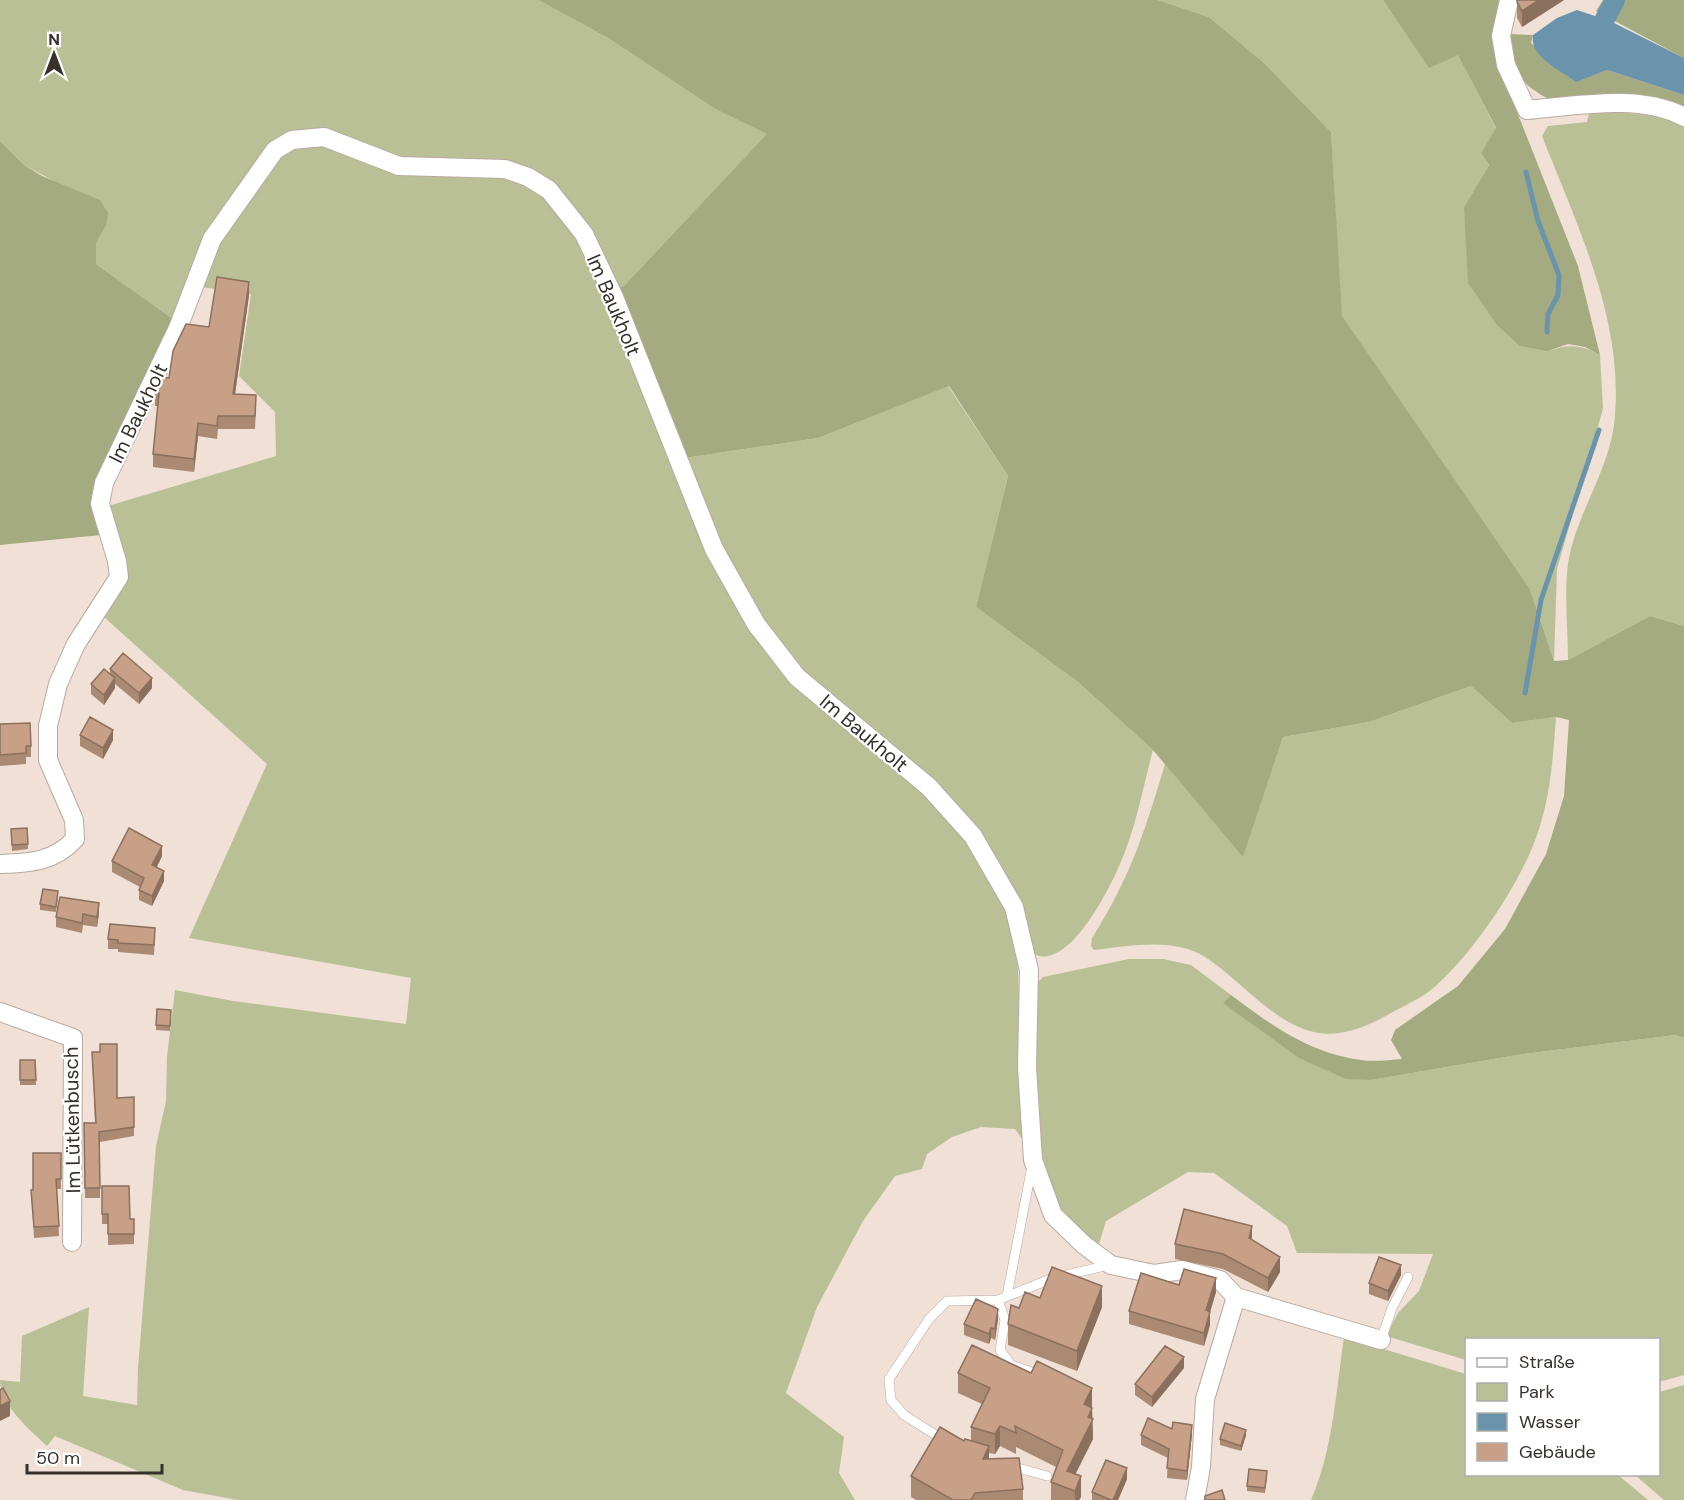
<svg xmlns="http://www.w3.org/2000/svg" width="1684" height="1500" font-family="'DM Sans',sans-serif">
	<rect width="100%" height="100%" fill="#f0e0d5"/>
	<!-- green -->
	<path fill="#b9c096" d="M0,0h538l70,38 107,71 53,25 -144,152 -6,2 -66,-104 -141,-23 -22,-5 -56,-26h-27l-20,4 -113,185 -77,-55v-21l10,-17 -41,-39 -41,-22 -24,-24z
		M1158,0h225l46,67 29,-13 38,75 -15,24 8,12 -25,42 84,144c21,-7 32,-7 52,4l3,54 -46,160 -3,92 -24,-72 -189,-273 -10,-184 -68,-70 -54,-45z
		M1590,110l84,7 10,6v503l-34,-10 -82,44c0,-31 -4,-65 0,-96 6,-45 40,-92 46,-139 12,-101 -36,-197 -72,-289l6,-10 39,-4z
		M307,144c8,0 16,0 23,2 22,6 40,22 64,26 51,10 103,-8 148,23 14,10 25,29 36,42l181,403 152,140 47,48 45,73 14,51 9,192 -11,-15 -34,-2 -29,10 -25,17 -5,15 -27,7 -32,45 -46,86 -31,86 58,44 -5,36 16,27h-617l-55,-10 -128,-54 -8,10c-17,-16 -47,-41 -47,-66l20,2 2,-46 67,-29 -6,89 54,9 1,-37 18,-222 10,-45 1,-44 8,-67 58,11 173,23 5,-46 -222,-40 78,-174 -163,-147 20,-33 3,-17 -19,-61 168,-50 -1,-44 -36,-36 12,-82 -50,-7 17,-45 60,-86 12,-8z
		M948,386l60,90 -32,131 102,75 75,68c-9,33 -15,67 -27,99 -9,26 -56,127 -94,104l-12,-47 -22,-45 -28,-41 -164,-145 -48,-60 -35,-65 -38,-92 133,-20z
		M1471,686l41,37 44,-6c-3,39 -5,75 -17,112 -15,50 -68,128 -108,161 -12,9 -27,16 -40,23 -21,12 -47,24 -73,20 -44,-8 -77,-53 -113,-76 -31,-20 -77,-11 -111,-7l-3,-4 1,-8c38,-60 53,-107 73,-174l78,92 40,-119 86,-15z
		M1129,959h34l28,6 40,30 -7,7 147,78 146,-25 159,-20 8,3v337l-25,7 -1,-42h-192v20l-80,-24 12,-23 21,-22 14,-37 -136,-1 -10,-27 -73,-53 -26,-1 -82,49 -7,23 -22,-15 -21,-27 -11,-27 -12,-106 2,-84 8,-8z
		M1344,1337l122,37v100l152,1 30,25h-337c22,-50 25,-109 33,-163z
		M1684,1385v115h-20l-29,-25 23,-1 1,-82z"/>
	<!-- forest -->
	<path fill="#a4ab81" d="M538,0h620l51,17 54,45 68,70 11,184 188,273 24,72 14,-1 82,-44 34,10v412l-8,-3 -159,20 -146,25 -25,-1 -47,-21 -76,-55 8,-8c40,30 78,58 130,65 13,2 28,0 41,-1l-11,-19 4,-10 63,-44 47,-57 41,-75 18,-58 5,-76 -13,-3 -44,6 -41,-37 -102,36 -86,15 -40,120 -90,-107 -75,-68 -102,-75 32,-131 -59,-90 -131,52 -133,20 -67,-170 6,-2 143,-152 -52,-25 -107,-71z
		M1383,0h116l-4,28 5,41 78,197 22,89 -15,-8 -17,-3 -20,7 -28,-5 -23,-21 -29,-42 -4,-76 25,-42 -8,-12 15,-25 -38,-73 -29,13z
		M1603,0h81v58l-88,-47z
		M1509,34l24,1 -2,8 45,38 31,-11 77,25v17l-137,-14c-33,-18 -31,-29 -38,-64z
		M0,141l24,24 18,11 58,24 8,13 -2,13 -10,17v21l77,55 -79,168 7,48 -101,10z"/>
	<!-- water -->
	<path fill="#6a94ac" d="M1577,10l33,11 74,37v37l-77,-25 -31,12c-15,-12 -47,-25 -43,-47l24,-17z"/>
	<g fill="none" stroke-linecap="round" stroke-linejoin="round">
		<!-- stream -->
		<path stroke="#6a94ac" stroke-width="5" d="M1526,172l12,49 21,54 -1,20 -10,19 -1,18
			M1525,693l16,-93 58,-170"/>
		<!-- canal -->
		<path stroke="#6a94ac" stroke-width="20" d="M1605,19l10,-19"/>
		<!-- lane casing -->
		<g stroke="#b9aaa0" stroke-width="10">
			<path id="lane" d="M1007,1296l25,-130
				M1381,1340l11,-32 16,-31
				M1043,1376l-32,-11 -11,-15 5,-30 -7,-20 55,-22 56,-13
				M945,1441l-41,-26 -13,-15 -2,-21 40,-60 18,-18 51,-1
				M1011,1466l36,10"/>
		</g>
		<!-- street casing -->
		<g stroke="#b9aaa0" stroke-width="20">
			<path id="street" d="M1509,0l-8,36 5,29 21,45c47,-4 114,-17 157,7
				M0,864c30,-1 54,-2 75,-25l-1,-19 -26,-60v-34l10,-42 18,-40 43,-67 -2,-16 -17,-57 4,-21 74,-155 34,-89 63,-89 17,-10 32,-3 75,29 106,3 23,8 21,13 35,44 30,63 100,252 42,75 41,53 132,110 44,49 41,71 15,63 -2,97 6,93 20,55 31,30 27,20 43,9 28,-4 38,10 16,17 145,43
				M0,1012l73,26 -1,204
				M1195,1500l6,-33 4,-68 31,-102"/>
		</g>
		<!-- lane -->
		<use href="#lane" stroke="#fff" stroke-width="9"/>
		<!-- street -->
		<use href="#street" stroke="#fff" stroke-width="18"/>
	</g>
	<!-- wall -->
	<path fill="#ab8a74" d="M1517,0h47l-42,27 -5,-9z
		M249,295l-14,99 21,15 -1,20h-37l-1,10 -19,-3 -4,36 -41,-5v-13l5,-48h-3v-13l14,-15 40,-51z
		M110,669l42,19 -13,16 -24,-20v4l-11,17 -13,-11v-10l19,-10z
		M0,724l31,22v11h-5v7l-26,2z
		M80,735l33,5 -10,19 -23,-13z
		M27,828l1,21 -16,2 -1,-22z
		M162,856l-5,11 7,14 -12,25 -13,-6v-10l1,-3 -28,-15v-11z
		M58,897l-2,15 -16,-2v-6z
		M99,913l-2,14 -14,-2 -1,8 -26,-6v-10z
		M155,937l-1,18 -36,-3v-3h-10v-10z
		M171,1010l-1,21 -14,-1v-5z
		M92,1052l25,46 17,-1v39l-34,6v56h-15l-1,-75h11z
		M20,1060h15l1,25h-16z
		M61,1153v36h-4l2,47 -25,2 -3,-48h2z
		M102,1186l28,33h4v25l-26,1v-21h-6z
		M1252,1240l28,32 -12,20 -45,-23 -48,-10v-15z
		M1401,1275l-13,26 -19,-7v-11z
		M1179,1285l37,7 -6,20v13l-6,21 -75,-22v-13z
		M1040,1298l62,9 -25,64 -69,-26v-21z
		M998,1319l-3,21 -4,-2 -2,6 -25,-9v-11z
		M1184,1368l-32,39 -17,-12v-11z
		M958,1373l134,35 1,31 -18,35 6,23 -2,3h-28v-18l5,-15 -40,-20v7l-16,-8 -5,8 -6,-1v6l34,30v11h-107l-5,-3v-21l53,-35h7v-14l11,-23 -24,-11z
		M1172,1429l20,5 -5,46 -20,-2 1,-20 -27,-13v-10z
		M1246,1435l-5,16 -21,-6v-6z
		M1267,1476l-2,17 -18,-2v-5z
		M1127,1479l-9,21h-26v-8z"/>
	<!-- shaded-wall -->
	<path fill="#8b705e" d="M1539,0h25l-42,27v-16z
		M249,282v13l-16,113v-14z
		M198,423v13l-4,36v-13z
		M115,678v10l-11,17v-10z
		M152,678v10l-13,16v-11z
		M113,730v10l-10,19v-11z
		M162,846v10l-10,20v-11z
		M164,871v10l-12,25v-10z
		M99,903v10l-2,14v-10z
		M1252,1226v15l-3,-3z
		M1280,1257v15l-12,20v-14z
		M1401,1265v10l-13,26v-10z
		M1216,1278v14l-6,20v13l-6,21v-13l2,-23z
		M1102,1286v21l-25,64v-20z
		M998,1309v10l-3,21v-11z
		M991,1328v10l-2,6v-10z
		M1184,1357v11l-32,39v-10z
		M1092,1388v20l-8,-4z
		M10,1401v15l-10,5v-15z
		M1092,1408l1,31 -25,50 -1,-18z
		M1192,1425v9l-5,46v-9z
		M1000,1426v20l-5,8v-20z
		M1246,1430v5l-5,16v-5z
		M989,1446v21l-6,-8z
		M1127,1468v11l-9,21h-5z
		M1081,1476v21l-2,3h-4v-9z"/>
	<!-- building -->
	<path fill="#c7a087" stroke="#8b705e" stroke-width="1.5" d="M1517,0h22l-17,11 -5,-9z
		M217,277l32,5 -16,112 23,1 -1,21h-37l-1,10 -19,-3 -4,36 -41,-5 6,-61h-4l2,-9 4,-7 8,1 4,-27 13,-27 23,3z
		M123,653l29,25 -13,15 -29,-24z
		M104,669l11,9 -11,17 -13,-11z
		M90,717l23,13 -10,18 -23,-13z
		M30,723l1,23h-5v7l-26,2v-31z
		M27,828l1,16 -16,1 -1,-16z
		M129,828l33,18 -10,19 12,6 -12,25 -13,-6 5,-12 -32,-17z
		M43,889l15,2 -2,16 -16,-3z
		M60,897l39,6 -2,14 -14,-3 -1,9 -26,-6z
		M110,924l45,4 -1,17 -36,-2v-3l-10,-1z
		M157,1009l14,1 -1,16 -14,-1z
		M100,1044h17v54l17,-1v30l-35,5 1,56h-15l-1,-65h12l-4,-71h8z
		M20,1060h15l1,20h-16z
		M33,1153h28v26h-5l3,47 -25,1 -3,-37h2z
		M102,1186h27l1,33h4v15h-26v-20h-6z
		M1184,1209l68,17 -3,12 31,19 -12,21 -45,-24 -48,-10z
		M1379,1257l22,8 -13,26 -19,-8z
		M1052,1267l50,19 -25,65 -69,-27 3,-19 8,3 6,-16 15,6z
		M1184,1269l32,9 -10,32 4,2 -6,21 -75,-22 12,-38 38,12z
		M976,1299l22,10 -3,20 -4,-1 -2,6 -25,-10z
		M972,1345l59,28 6,-12 55,27 -8,16 8,4 -4,9 5,2 -26,52 14,5 -6,15 -24,-9 12,-32 -48,-24 1,7 -16,-7 -5,8 -24,-7 19,-39 -32,-15z
		M1165,1346l19,11 -32,40 -17,-13z
		M3,1388l7,13 -10,5v-16z
		M1148,1418l24,11 1,-7 19,3 -5,46 -20,-3 2,-19 -28,-14z
		M1225,1423l21,7 -5,16 -21,-7z
		M940,1427l24,14 1,-2 24,7 -6,13 36,-1 4,31 -48,4 -4,7h-18l-42,-24z
		M1106,1460l21,8 -14,32h-2l-19,-8z
		M1249,1469l18,2 -2,17 -18,-2z
		M1222,1490l3,10h-20v-4z"/>
	<g text-anchor="middle" stroke-width="4.5" stroke-linejoin="round" paint-order="stroke">
		<!-- street labels -->
		<g font-size="20" fill="#37302c" stroke="#fff">
			<text transform="translate(614 305) rotate(67)" y="7">Im Baukholt</text>
			<text transform="translate(138 413) rotate(-64)" y="7">Im Baukholt</text>
			<text transform="translate(864 733) rotate(40)" y="7">Im Baukholt</text>
			<text transform="translate(72 1120) rotate(-91)" y="7">Im Lütkenbusch</text>
		</g>
	</g>
	<!-- legend -->
	<rect x="1465" y="1338" width="195" height="138" fill="#ffffff" stroke="#afacab" stroke-width="1.5"/>
	<rect x="1477" y="1358" width="30" height="9" fill="#ffffff" stroke="#afacab" stroke-width="1.5"/>
	<text x="1519" y="1368" font-size="18" fill="#37302c">Straße</text>
	<rect x="1477" y="1383" width="30" height="18" fill="#b9c096" stroke="#afacab" stroke-width="1.5"/>
	<text x="1519" y="1398" font-size="18" fill="#37302c">Park</text>
	<rect x="1477" y="1413" width="30" height="18" fill="#6a94ac" stroke="#afacab" stroke-width="1.5"/>
	<text x="1519" y="1428" font-size="18" fill="#37302c">Wasser</text>
	<rect x="1477" y="1443" width="30" height="18" fill="#c7a087" stroke="#afacab" stroke-width="1.5"/>
	<text x="1519" y="1458" font-size="18" fill="#37302c">Gebäude</text>
	<!-- north arrow -->
	<g transform="translate(54 54)" stroke="#ffffff" stroke-width="4.5" paint-order="stroke">
	<path d="M0-4.5L10 22L0 15L-10 22Z" fill="#37302c"/>
	<text y="-9" font-size="16" font-weight="bold" text-anchor="middle" fill="#37302c">N</text>
	</g>
	<!-- scale -->
	<path d="M27 1464v9h135v-9" fill="none" stroke="#37302c" stroke-width="3"/>
	<text x="36" y="1464" font-size="18" fill="#37302c" stroke="#ffffff" stroke-width="4.5" paint-order="stroke">50 m</text>
</svg>
